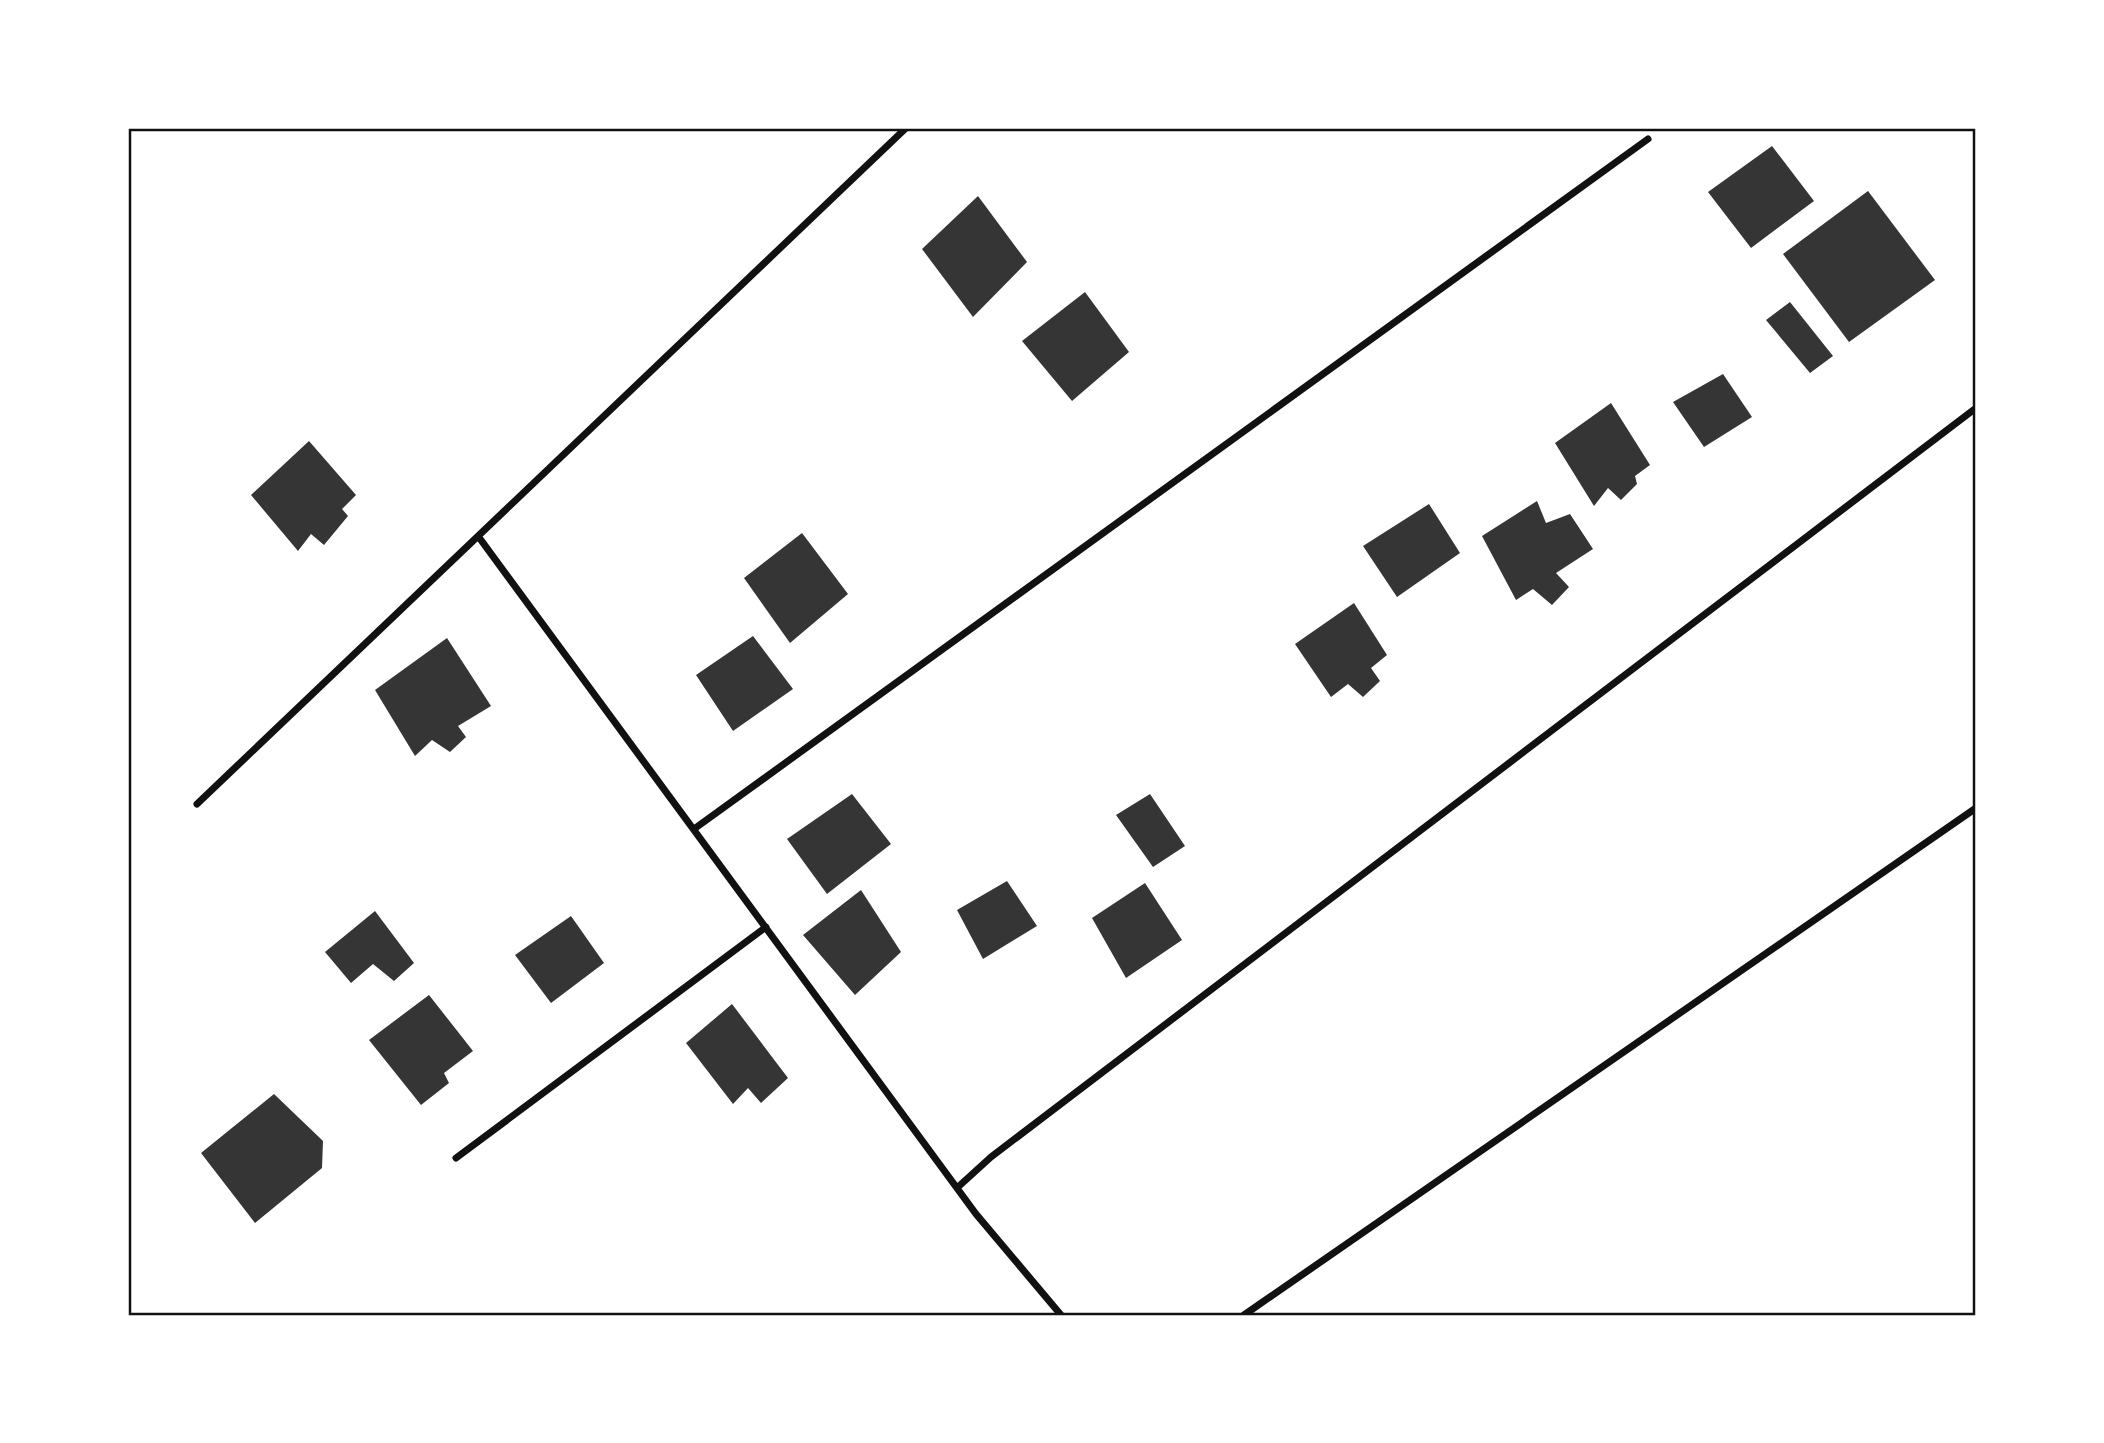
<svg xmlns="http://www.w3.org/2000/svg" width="2104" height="1443" font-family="'Exo 2',sans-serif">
	<rect width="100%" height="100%" fill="#fff"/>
	<!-- building -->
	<path fill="#353535" d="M1772,146l42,55 -63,47 -43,-56z
		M1868,191l67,89 -86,62 -66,-88z
		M978,196l49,66 -54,55 -51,-68z
		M1085,292l44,60 -57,49 -50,-60z
		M1790,302l43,54 -23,17 -44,-53z
		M1723,374l29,43 -48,30 -31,-45z
		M1611,403l39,62 -15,11 2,8 -16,16 -13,-12 -14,18 -39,-63z
		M309,441l47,54 -14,14 6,7 -24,29 -13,-11 -13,17 -47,-56z
		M1537,501l9,22 24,-9 23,35 -37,24 13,14 -17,18 -19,-16 -17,11 -34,-64z
		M1429,504l31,49 -63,44 -34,-51z
		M802,533l46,61 -58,49 -46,-65z
		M1354,603l33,52 -16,13 9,13 -17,16 -15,-13 -17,13 -36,-53z
		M753,636l40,53 -60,42 -37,-56z
		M447,638l44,68 -33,20 8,11 -16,15 -18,-12 -17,16 -40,-66z
		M852,794l39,50 -64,50 -40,-55z
		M1150,794l35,52 -32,21 -37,-52z
		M1007,881l30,45 -54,33 -26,-49z
		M1145,883l37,57 -56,38 -34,-60z
		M861,890l40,62 -46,43 -52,-60z
		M375,911l39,52 -20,18 -21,-17 -22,19 -26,-31z
		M571,916l33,47 -53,40 -36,-48z
		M429,995l44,56 -29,22 5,10 -28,22 -52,-65z
		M732,1004l56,74 -27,25 -13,-15 -15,16 -47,-61z
		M274,1094l49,47 -1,27 -67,55 -54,-70z"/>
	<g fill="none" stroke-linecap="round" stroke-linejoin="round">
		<!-- minor -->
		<path stroke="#111" stroke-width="7" d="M478,536l498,678 85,101
			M197,804l709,-676
			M694,829l954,-690
			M456,1158l310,-231
			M958,1187l33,-30 985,-749
			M1244,1315l732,-507"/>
	</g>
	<!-- border -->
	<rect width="2104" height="1443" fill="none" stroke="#ffffff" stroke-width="259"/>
	<rect x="130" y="130" width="1844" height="1184" fill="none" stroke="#111" stroke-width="2.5"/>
</svg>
